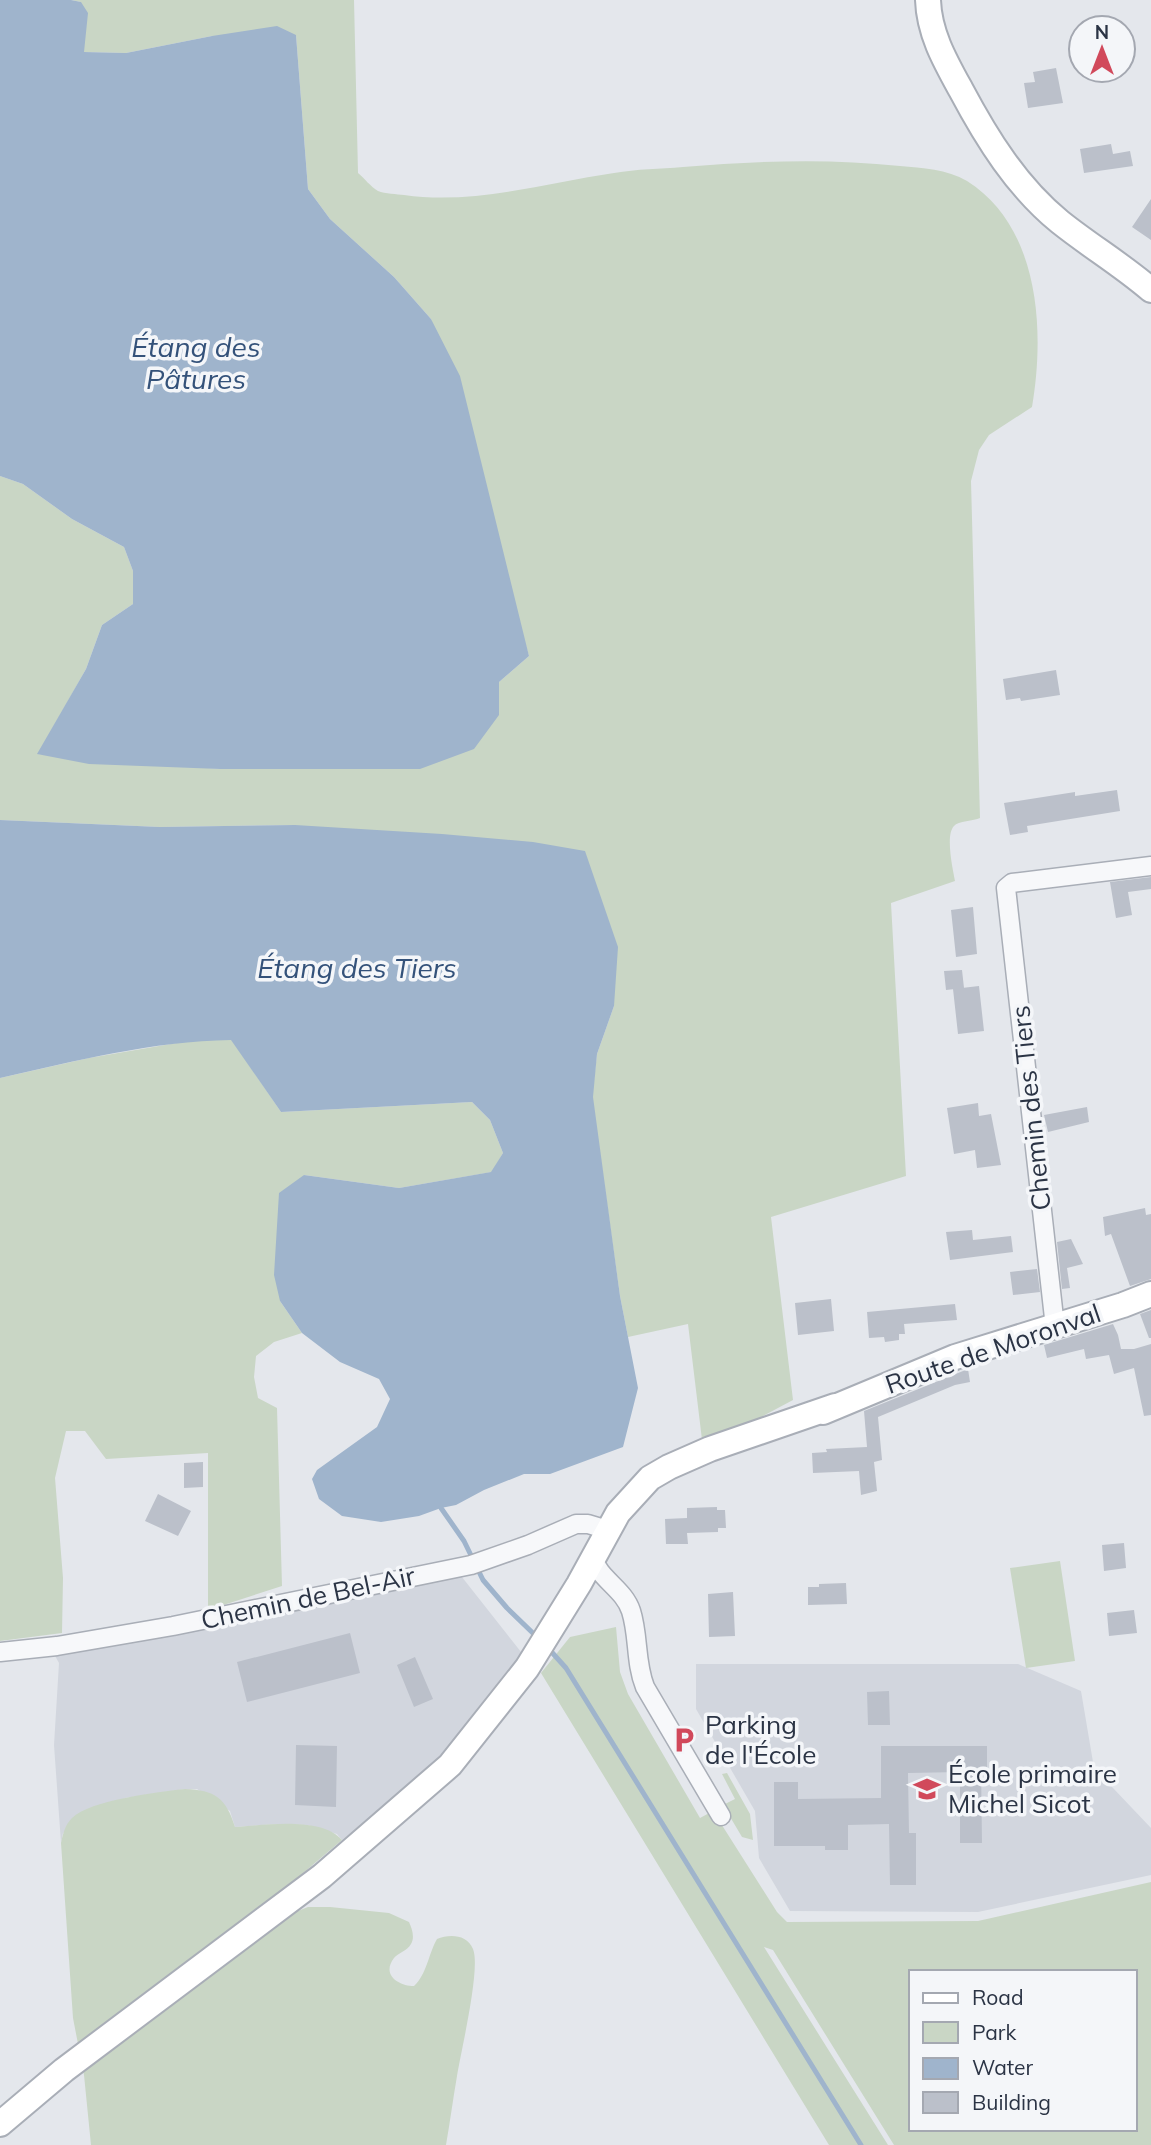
<svg xmlns="http://www.w3.org/2000/svg" width="1151" height="2145" font-family="Mulish,sans-serif">
	<rect width="100%" height="100%" fill="#e4e7ec"/>
	<!-- built -->
	<path fill="#d2d6de" d="M458,1572l67,85 -69,86 -38,36 -76,61 -5,-6 -29,-9 -32,-1 -41,3 -5,-16 -33,-22h-12l-60,9 -62,35 -2,10 -7,-98 5,-82 -5,-9z
		M696,1664h322l63,27 13,77 57,60v47l-173,37 -188,-1 -31,-53 -4,-47 -59,-102z"/>
	<!-- green -->
	<path fill="#c9d6c5" fill-rule="evenodd" d="M71,0h283l4,173c6,5 13,14 20,18 7,3 19,3 26,4 70,10 141,-12 210,-22 23,-4 46,-4 69,-6 73,-6 144,-9 217,-1 22,2 47,3 67,15 73,46 78,150 65,226l-43,28 -10,15 -8,31 9,337c-6,3 -22,3 -26,8 -9,9 -1,44 1,55l-64,22 15,273 -135,41 22,183 -90,48 -15,-124 -60,13 -8,-41 -28,-199 5,-43 17,-48 -319,-181 -135,2 -160,-7v-344l23,8 49,35 52,28 9,24v33l-31,21 -16,44 -48,85 182,15 279,-54v-33l30,-26 -98,-337 -37,-42 -64,-58 -22,-30 -12,-154 -84,1 -86,17 -43,-1 -2,-50z
		M194,1040h38l49,72 191,-10 18,18 13,33 -11,19 -93,16 -95,-13 -24,126 22,32 -28,9 -18,14 -2,21 4,21 19,10 5,178 -74,24v-157l-102,6 -21,-28h-19l-11,47 8,100 -1,55 -62,8v-563l89,-20z
		M1060,1561l15,100 -49,7 -16,-100z
		M616,1627l4,45 8,22 72,124 13,-7 64,101 10,10 191,-1 173,-39v263h-257l-121,-195 -9,-3 124,198h-59l-288,-472 29,-36zM911,1972h224v157h-224z
		M727,1773l23,41 3,26 -11,-3 -19,-32 12,-6 -13,-25z
		M185,1789c30,1 41,9 50,38 29,-2 87,-11 107,13l-53,45 -40,29 -8,11 47,-10 20,-8h22l59,6 20,9c3,7 6,15 2,22 -4,7 -13,9 -17,14 -13,17 5,28 20,28 13,-12 14,-31 23,-47 12,-5 30,-5 36,10 8,19 -12,102 -16,127 -4,23 -7,46 -11,69h-355l-7,-70 -11,-57 -12,-175c2,-9 4,-18 11,-25 18,-18 86,-26 113,-29z"/>
	<!-- water -->
	<path fill="#9fb4cc" d="M0,0h71l10,2 7,11 -4,39 42,1 86,-17 65,-10 19,9 12,154 22,30 64,58 37,42 29,57 69,280 -30,26v33l-25,34 -54,20h-200l-131,-5 -52,-10 49,-85 16,-44 31,-21v-33l-9,-24 -52,-28 -49,-35 -23,-8z
		M0,820l160,7 135,-2 147,9 91,8 52,9 33,96 -4,59 -17,48 -4,43 27,199 18,92 -15,59 -73,27h-26l-40,16 -28,15 -15,3 -22,8 -38,6 -39,-6 -23,-17 -7,-20 5,-9 60,-43 13,-28 -11,-20 -39,-17 -38,-29 -22,-32 -6,-26 5,-82 25,-18 95,13 92,-16 12,-19 -13,-33 -18,-18 -191,10 -50,-72c-78,1 -155,21 -231,38z"/>
	<g fill="none" stroke-linecap="round" stroke-linejoin="round">
		<!-- stream -->
		<path stroke="#9fb4cc" stroke-width="5" d="M441,1508l23,33 19,39 24,28 31,30
			M548,1648l18,20 295,477"/>
	</g>
	<!-- building -->
	<path fill="#bbc0ca" d="M1056,68l7,35 -35,5 -4,-25 11,-1 -2,-10z
		M1111,144l2,10 17,-3 3,15 -49,7 -4,-24z
		M1151,199v41l-19,-13z
		M1056,670l4,25 -39,6 -1,-3 -14,2 -3,-21z
		M1117,790l3,21 -93,15 1,6 -18,3 -6,-32 71,-11v4z
		M1151,877v12l-23,3 4,23 -16,3 -6,-36z
		M973,907l4,47 -21,3 -5,-47z
		M962,970l2,18 -18,2 -2,-19z
		M979,986l5,45 -26,3 -5,-45z
		M978,1103l1,13 12,-2 10,51 -24,3 -2,-18 -21,4 -7,-46z
		M1087,1107l2,15 -41,10 -4,-17z
		M1145,1208l1,7 5,-1v65l-21,7 -19,-52 -6,2 -2,-19z
		M972,1230l1,10 38,-4 2,16 -63,8 -4,-28z
		M1071,1239l12,25 -16,4 3,20 -8,1 -5,-47z
		M1037,1269l3,23 -27,3 -3,-23z
		M831,1299l3,32 -36,4 -3,-32z
		M955,1304l2,16 -53,4 1,10h-6v6l-14,2 -1,-5 -15,1 -2,-26z
		M1151,1310v28h-2l-9,-24z
		M1113,1324l5,11 3,14h13l17,-5v71l-7,1 -10,-48 -20,6 -5,-19 -23,4 -2,-10 -37,9 -3,-13z
		M968,1369l2,13 -15,3 -77,32 4,43 -8,2 3,29 -16,4 -2,-24 -46,2 -1,-20 15,-1 -1,-3 41,-2 -3,-36z
		M203,1462v25l-19,1v-25z
		M158,1494l33,17 -13,25 -33,-15z
		M717,1507v3h8l1,18h-8v4l-31,1 1,11h-22l-1,-25 22,-1v-10z
		M1124,1543l2,25 -22,3 -2,-26z
		M846,1583l1,21 -39,1v-18h11v-3z
		M733,1592l2,44 -26,1 -1,-43z
		M1134,1610l3,23 -28,3 -2,-23z
		M350,1633l10,40 -113,29 -10,-40z
		M415,1657l18,42 -19,8 -17,-42z
		M889,1691l1,34h-22l-1,-33z
		M296,1745l41,1 -1,61 -41,-2z
		M881,1746h106v21h-6l1,76h-22v-71l-52,1 1,60h7v52h-26l-1,-61 -41,1v25h-23v-4h-51v-64h24v17l83,-1z"/>
	<g fill="none" stroke-linecap="round" stroke-linejoin="round">
		<!-- street casing -->
		<g stroke="#a9aeb7" stroke-width="21">
			<path id="street" d="M1055,1327l-49,-439 6,-5 139,-17
				M593,1558c6,21 31,31 38,53 8,25 4,51 14,76l76,129
				M0,1652l57,-6 116,-20 298,-61 57,-20 48,-21h12l20,6"/>
		</g>
		<!-- secondary casing -->
		<g stroke="#a9aeb7" stroke-width="28">
			<path id="secondary" d="M928,0c1,33 17,61 33,90 26,49 56,97 99,132 30,24 62,43 91,68
				M823,1412l132,-55 168,-52 28,-11
				M0,2124l64,-54 258,-194 128,-111 77,-97 52,-84 39,-71 32,-35 19,-11 41,-18 125,-43"/>
		</g>
		<!-- street -->
		<use href="#street" stroke="#f7f8fa" stroke-width="18"/>
		<!-- secondary -->
		<use href="#secondary" stroke="#fff" stroke-width="24"/>
	</g>
	<!-- icons -->
	<defs>
		<g id="parking-bare" transform="scale(2.1)"><path d="M-3.5-5.5H1a3.5 3.5 0 0 1 0 7H-1V5.5H-3.5ZM-1-3.4V-.6H.8a1.4 1.4 0 0 0 0-2.8Z" fill="#d1495b" stroke="#f4f6f9" stroke-width="2.5" paint-order="stroke"/></g>
		<g id="school-bare" transform="scale(2.1)"><path d="M0-5L7-2L0 1L-7-2ZM-4 1L0 2.5L4 1V4Q0 6-4 4Z" fill="#d1495b" stroke="#f4f6f9" stroke-width="2.5" paint-order="stroke"/></g>
	</defs>
	<g fill-rule="evenodd">
		<use href="#parking-bare" x="684" y="1740"/>
		<use href="#school-bare" x="927" y="1789"/>
	</g>
	<g text-anchor="middle" stroke-width="7" stroke-linejoin="round" paint-order="stroke">
		<!-- street labels -->
		<g font-size="26" fill="#2b3445" stroke="#f4f6f9">
			<text transform="translate(1031 1108) rotate(-96)" y="9">Chemin des Tiers</text>
			<text transform="translate(993 1349) rotate(-19)" y="9">Route de Moronval</text>
			<text transform="translate(308 1598) rotate(-12)" y="9">Chemin de Bel-Air</text>
		</g>
		<!-- poi labels -->
		<g font-size="26" fill="#2b3445" stroke="#f4f6f9" text-anchor="start">
			<text x="705" y="1734">Parking<tspan x="705" dy="30">de l'École</tspan></text>
			<text x="948" y="1783">École primaire<tspan x="948" dy="30">Michel Sicot</tspan></text>
		</g>
		<!-- water labels -->
		<g font-size="28" font-style="italic" fill="#34527a" stroke="#f4f6f9">
			<text x="196" y="357">Étang des<tspan x="196" dy="32">Pâtures</tspan></text>
			<text x="357" y="978">Étang des Tiers</text>
		</g>
	</g>
	<!-- legend -->
	<rect x="909" y="1970" width="228" height="161" fill="#f4f6f9" stroke="#a4a8b1" stroke-width="2"/>
	<rect x="923" y="1993" width="35" height="10" fill="#ffffff" stroke="#a4a8b1" stroke-width="2"/>
	<text x="972" y="2005" font-size="21" fill="#2b3445">Road</text>
	<rect x="923" y="2022" width="35" height="21" fill="#c9d6c5" stroke="#a4a8b1" stroke-width="2"/>
	<text x="972" y="2040" font-size="21" fill="#2b3445">Park</text>
	<rect x="923" y="2058" width="35" height="21" fill="#9fb4cc" stroke="#a4a8b1" stroke-width="2"/>
	<text x="972" y="2075" font-size="21" fill="#2b3445">Water</text>
	<rect x="923" y="2092" width="35" height="21" fill="#bbc0ca" stroke="#a4a8b1" stroke-width="2"/>
	<text x="972" y="2110" font-size="21" fill="#2b3445">Building</text>
	<!-- north arrow -->
	<g transform="translate(1102 49)"><circle r="33" fill="#f4f6f9" stroke="#a4a8b1" stroke-width="2"/>
	<path d="M0-5L12 26L0 18L-12 26Z" fill="#d1495b"/>
	<text y="-10" font-size="19" font-weight="bold" text-anchor="middle" fill="#2b3445">N</text>
	</g>
</svg>
